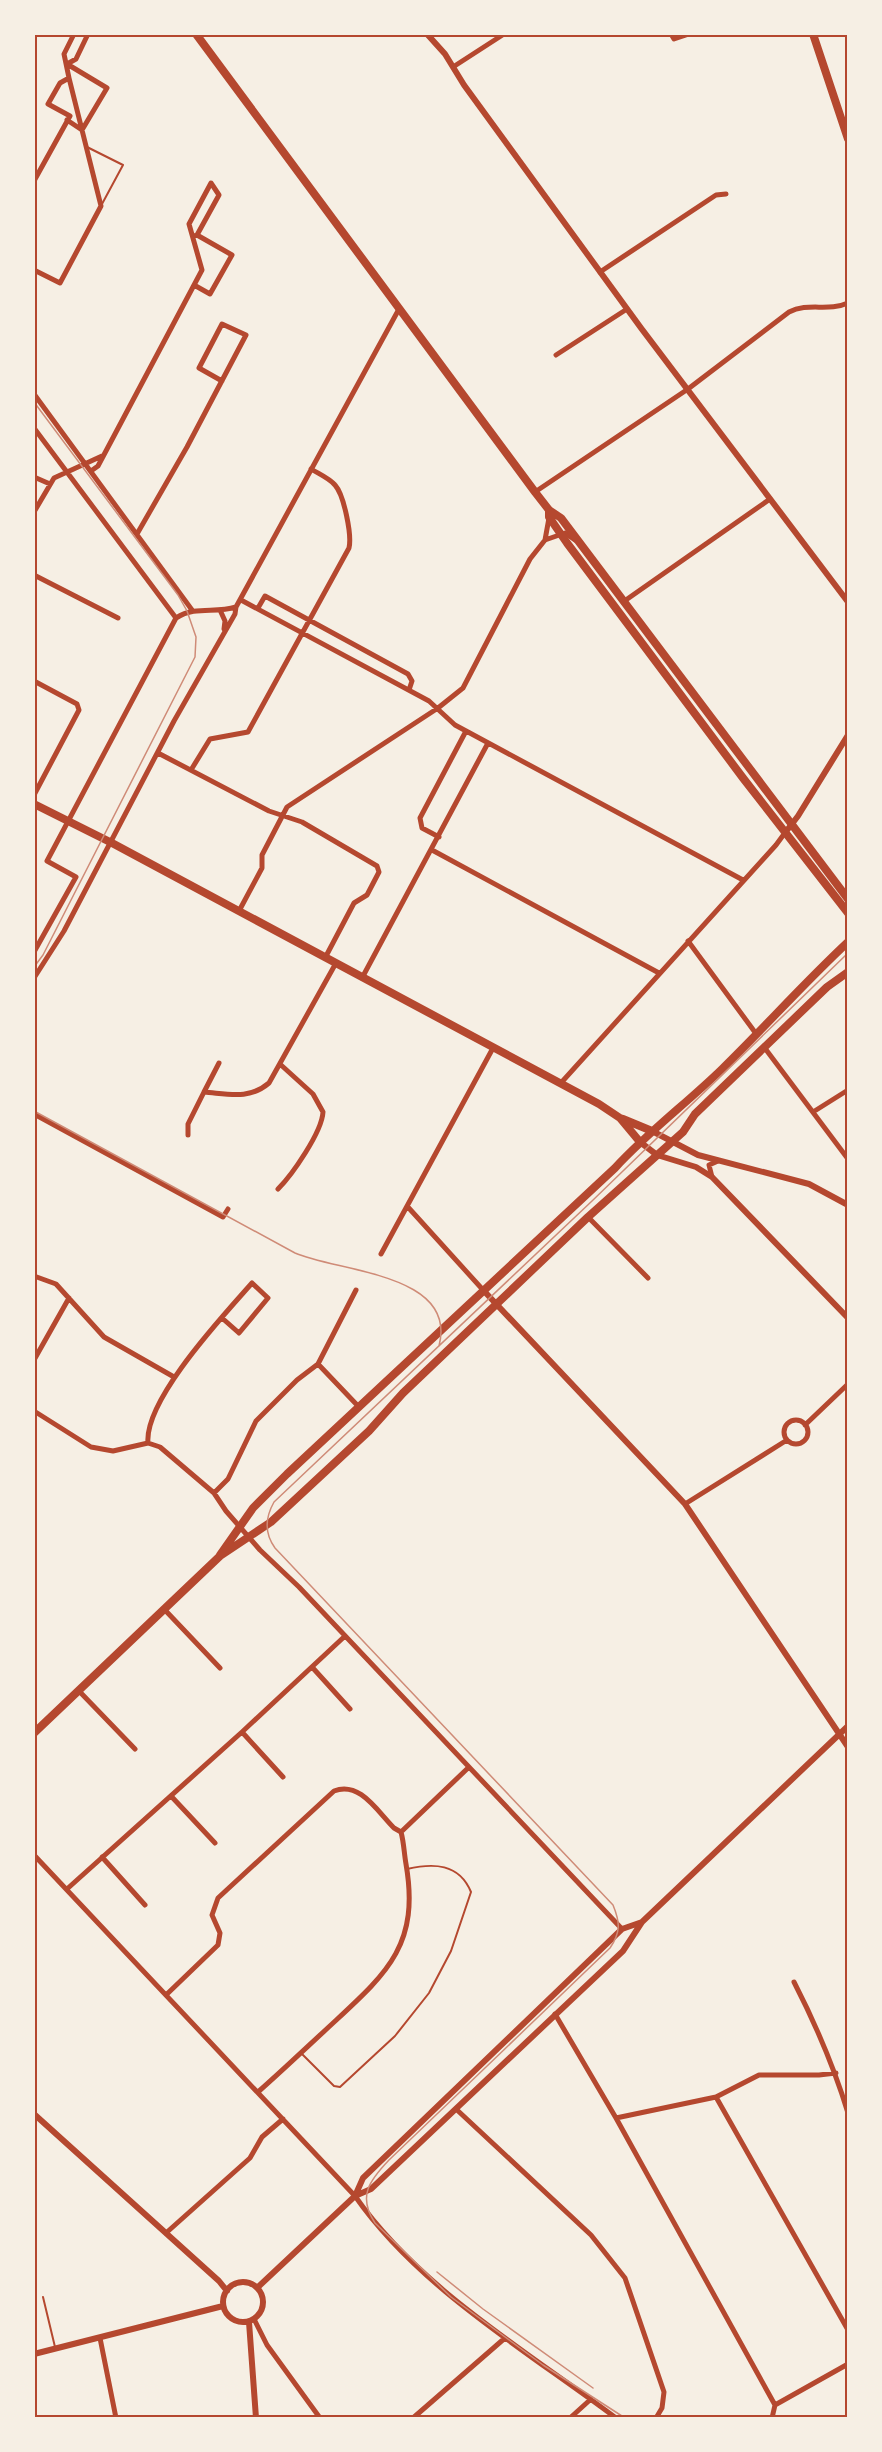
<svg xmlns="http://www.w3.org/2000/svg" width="882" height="2452" font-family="Ubuntu,sans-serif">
	<rect width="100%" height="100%" fill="#f6efe4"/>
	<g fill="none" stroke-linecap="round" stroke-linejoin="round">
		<!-- service -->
		<path stroke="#b5482f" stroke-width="2" d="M87,147l36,18 -21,39
			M301,2053l33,33 6,1 55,-51 34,-43 22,-42 20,-59c-12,-29 -38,-29 -64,-23
			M43,2297l12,50"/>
		<!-- minor -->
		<path stroke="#b5482f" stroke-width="5" d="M671,34l3,5 15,-5
			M67,64l40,24 -25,42 -15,-10
			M67,64l9,-5 12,-25
			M453,67l51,-33
			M34,181l36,-65 -22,-12 12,-21 9,-5 -5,-24 10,-20
			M34,270l26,13 41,-77 -32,-128
			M600,272l116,-77 10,-1
			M194,285l16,9 22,-39 -35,-20 -3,1
			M556,355l71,-46
			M34,394l158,216
			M34,428l142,190
			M91,471l7,-5 104,-196 -13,-46 22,-41 8,12 -22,40
			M34,477l16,7
			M535,492l153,-103 101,-77c19,-10 39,0 59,-9
			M34,512l20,-34 48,-22
			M137,534l50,-87 59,-112 -24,-11 -23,44 23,13
			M545,540l20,-7 10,7
			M34,575l84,43
			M241,600l188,101 26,24 288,155
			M623,602l147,-103
			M258,608l7,-12 143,78 4,7 -3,9
			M220,610l5,11 -1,8
			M176,618c21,-13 38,-4 60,-11
			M34,681l43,23 2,6 -45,85
			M158,753l111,58 33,11 75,44 2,6 -12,23 -13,8 -29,55
			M191,770l19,-31 38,-7 101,-184c3,-13 -5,-53 -14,-63 -6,-7 -16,-11 -24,-16
			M439,837l-17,-9 -2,-10 46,-87
			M432,850l227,123
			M239,911l23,-43v-13l25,-48 151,-99 25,-20 67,-129 15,-19 4,-22
			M688,941l69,94
			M34,952l42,-75 -29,-16 129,-243
			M34,978l30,-47 110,-210 61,-107 1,-7 163,-298
			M362,978l126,-235
			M764,1047l84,112
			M560,1084l216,-239 11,-15
			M204,1092l15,-29
			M813,1112l35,-22
			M34,1114l189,103 5,-8
			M188,1135v-11l16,-32c25,2 45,8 65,-9l67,-120
			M712,1177l-3,-12 9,-4
			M278,1189c14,-14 44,-57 45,-77l-10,-18 -32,-29
			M407,1206l77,85
			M588,1217l60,61
			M381,1254l112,-206
			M34,1276l22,8 48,53 70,40
			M34,1360l35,-62
			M318,1364l40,42
			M34,1411l57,36 22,4 35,-8 12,4 54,46 12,18 34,39 39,37 323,342
			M784 1432a12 12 0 1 1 24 0a12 12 0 1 1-24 0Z
			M805,1425l43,-41
			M148,1443c-4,-43 75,-127 104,-160l16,15 -29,35 -17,-15
			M214,1493l14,-14 28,-58 41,-41 21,-16 38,-74
			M685,1504l102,-64
			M34,1544v2
			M164,1609l56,59
			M312,1667l38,42
			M79,1691l56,58
			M242,1732l41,45
			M171,1796l44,47
			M34,1855l321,341c64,92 172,155 261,222
			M102,1857l43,48
			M67,1889l175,-157 103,-96
			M794,1982c22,43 40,85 54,131
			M166,1995l52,-50 2,-12 -8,-18 6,-17 116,-107c26,-10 43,20 60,37l7,4 67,-64
			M555,2014l61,104 159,287 -3,13
			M258,2092c25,-22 49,-45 74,-68 55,-51 88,-79 74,-160 -2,-11 -2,-21 -5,-32
			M716,2097l132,233
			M456,2109l135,126 34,43 39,114 -2,16 -6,10
			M616,2118l100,-21 43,-22h60l17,-2
			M166,2233l84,-75 12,-21 21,-18
			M254,2319l13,26 53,73
			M100,2338l16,80
			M775,2405l73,-41
			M413,2418l92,-80
			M570,2418l21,-19"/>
		<!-- tertiary -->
		<path stroke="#b5482f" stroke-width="6" d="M427,34l18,20 19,31 177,243 207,274
			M788,829l10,-13 50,-81
			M652,1131l46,24 111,29 39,21
			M640,1142l17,13 39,12 16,10 136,141
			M484,1291l201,213 163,243
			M34,2114l185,167 8,10
			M355,2196l16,-7 252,-238 19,-29 206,-196
			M223 2302a20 20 0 1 1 40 0a20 20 0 1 1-40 0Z
			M257,2288l98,-92 8,-18 259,-249 20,-7
			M249,2322l7,96
			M34,2354l189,-48"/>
		<!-- secondary -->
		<path stroke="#b5482f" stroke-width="8" d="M196,34l339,458 14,18 12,8 287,381
			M813,34l35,105
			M549,510v7l18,26 176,235 105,135
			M34,804l78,39 487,261 21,14 20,24
			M623,1119l29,12
			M220,1555l33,-47 34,-34 328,-306c33,-36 72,-65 107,-99 43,-42 82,-86 126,-127
			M34,1733l186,-177 51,-34 98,-91 34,-38 185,-176 95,-85 12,-18 132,-127 21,-15"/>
		<!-- tram -->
		<path stroke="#cf8b77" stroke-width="1.5" d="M34,402l144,193 9,16 9,26 -1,20 -152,298 -9,12
			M34,1111l261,142c43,19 163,20 144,93
			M437,2272l46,37 110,79
			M625,2418l-82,-53 -92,-68 -76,-74c-18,-27 -5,-43 14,-63l221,-212c11,-16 10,-26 3,-43l-338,-357c-11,-15 -10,-30 -1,-46l318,-301 256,-248"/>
	</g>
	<!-- border -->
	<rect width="882" height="2452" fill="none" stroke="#f6efe4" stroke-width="72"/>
	<rect x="36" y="36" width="810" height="2380" fill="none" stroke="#b5482f" stroke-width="2"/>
</svg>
